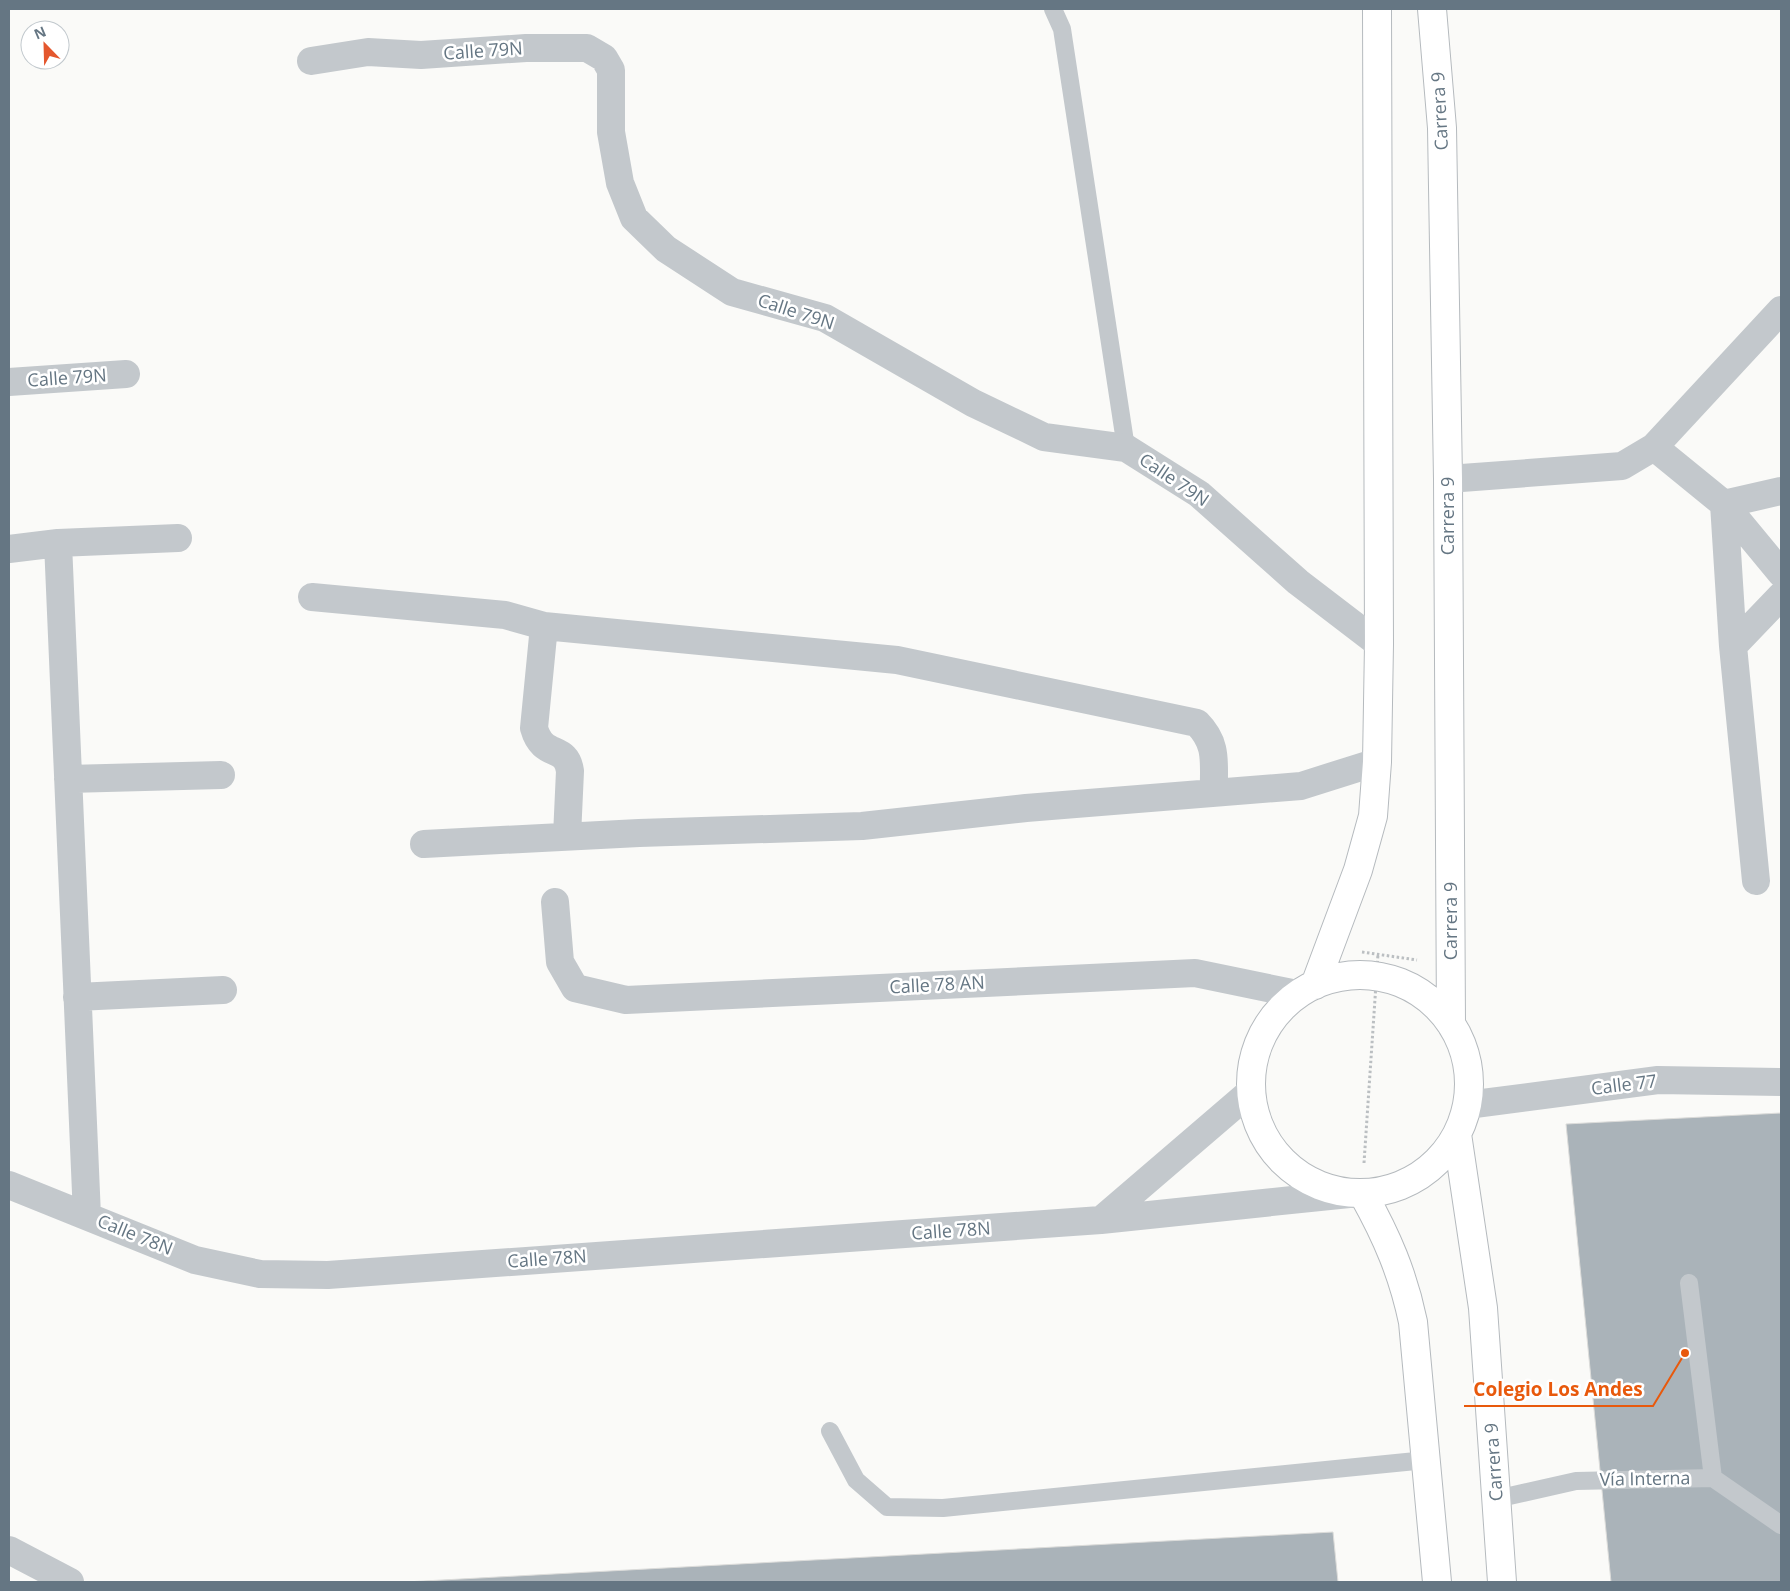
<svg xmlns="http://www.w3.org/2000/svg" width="1790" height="1591" font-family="'Open Sans',sans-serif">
	<rect width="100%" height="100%" fill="#fafaf8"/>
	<!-- building -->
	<path fill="#aab3b9" stroke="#dcdcda" d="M1781,1113v469h-170l-45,-458z
		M1333,1532l5,50h-933z"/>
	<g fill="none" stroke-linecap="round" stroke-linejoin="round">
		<!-- primary casing -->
		<g stroke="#b5babe" stroke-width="30">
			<path id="primary" d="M1432,9l10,119 6,351 3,545
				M1251 1084a109 109 0 1 1 218 0a109 109 0 1 1-218 0Z
				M1315,985l43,-115 15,-54 4,-54 2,-118 -2,-635
				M1457,1134l26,174 19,274
				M1363,1194c24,43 40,80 50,128l24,260"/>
		</g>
		<!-- path -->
		<path stroke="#bbbfc2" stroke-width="3" stroke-dasharray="2.5 2.5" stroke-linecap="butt" d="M1362,952l55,8
			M1364,1163l14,-209"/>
		<!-- service -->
		<path stroke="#c3c8cc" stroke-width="18" d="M1053,9l9,20 64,419
			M1689,1283l24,195
			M830,1431l26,49 31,27 56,1 483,-48
			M1496,1499l80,-18 137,-3 68,47"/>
		<!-- minor -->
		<path stroke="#c3c8cc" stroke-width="28" d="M311,61l57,-9 53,3 105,-7h61l17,10 7,12v62l9,51 14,35 32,31 66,43 93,26 148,85 71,34 82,11 73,46 99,88 81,62
			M9,382l117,-8
			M1654,447l70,57 57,69
			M1448,479l174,-13 32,-19 127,-137
			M1724,504l9,142 23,235
			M1724,504l57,-13
			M58,543l29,673
			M9,549l49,-6 120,-5
			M312,597l193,18 39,11 -10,102c9,32 32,15 36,43l-3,65
			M544,626l353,34 300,63c22,22 16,41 17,70
			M1733,646l48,-50
			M68,779l153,-4
			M424,844l215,-11 223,-7 164,-18 275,-22 76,-24
			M555,902l5,60 15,26 51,12 569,-27 102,21
			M77,997l146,-7
			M1467,1105l191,-25 123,2
			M9,1185l186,75 65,14 68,1 773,-55 248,-26
			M1101,1220l148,-127
			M9,1550l61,32"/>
		<!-- primary -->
		<use href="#primary" stroke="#fff" stroke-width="28"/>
	</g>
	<g text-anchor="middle" stroke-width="5" stroke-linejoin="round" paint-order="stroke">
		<!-- street labels -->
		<g font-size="18" fill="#657683" stroke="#fff">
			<text transform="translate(483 51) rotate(-4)" y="6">Calle 79N</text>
			<text transform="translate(1440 111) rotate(-93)" y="6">Carrera 9</text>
			<text transform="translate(796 312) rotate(18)" y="6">Calle 79N</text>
			<text transform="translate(67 378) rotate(-4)" y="6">Calle 79N</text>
			<text transform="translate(1174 480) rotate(34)" y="6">Calle 79N</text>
			<text transform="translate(1448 516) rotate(-90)" y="6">Carrera 9</text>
			<text transform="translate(1451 921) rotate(-90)" y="6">Carrera 9</text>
			<text transform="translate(937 985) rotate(-3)" y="6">Calle 78 AN</text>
			<text transform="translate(1624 1085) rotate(-7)" y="6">Calle 77</text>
			<text transform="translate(951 1231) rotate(-4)" y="6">Calle 78N</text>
			<text transform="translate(135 1235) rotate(22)" y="6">Calle 78N</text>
			<text transform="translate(547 1259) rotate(-4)" y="6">Calle 78N</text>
			<text transform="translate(1494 1462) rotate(-94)" y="6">Carrera 9</text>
			<text transform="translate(1645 1479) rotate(-1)" y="6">Vía Interna</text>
		</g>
	</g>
	<!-- callouts -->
	<path fill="none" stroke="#e8590c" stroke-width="2" d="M1685 1353L1653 1406H1464"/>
	<circle fill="#e8590c" stroke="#fff" stroke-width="2" cx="1685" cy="1353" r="5"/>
	<g font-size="19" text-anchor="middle" font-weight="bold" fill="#e8590c" stroke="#fff" stroke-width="5" stroke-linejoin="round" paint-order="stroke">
		<text x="1558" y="1396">Colegio Los Andes</text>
	</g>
	<!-- border -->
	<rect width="1790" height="1591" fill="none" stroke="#657683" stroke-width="20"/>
	<!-- north arrow -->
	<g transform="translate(45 45) rotate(337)"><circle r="24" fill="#ffffff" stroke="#c1c8cd"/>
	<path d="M0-4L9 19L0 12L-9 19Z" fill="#e4572e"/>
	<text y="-8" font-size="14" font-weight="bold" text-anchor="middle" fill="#657683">N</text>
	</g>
</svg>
